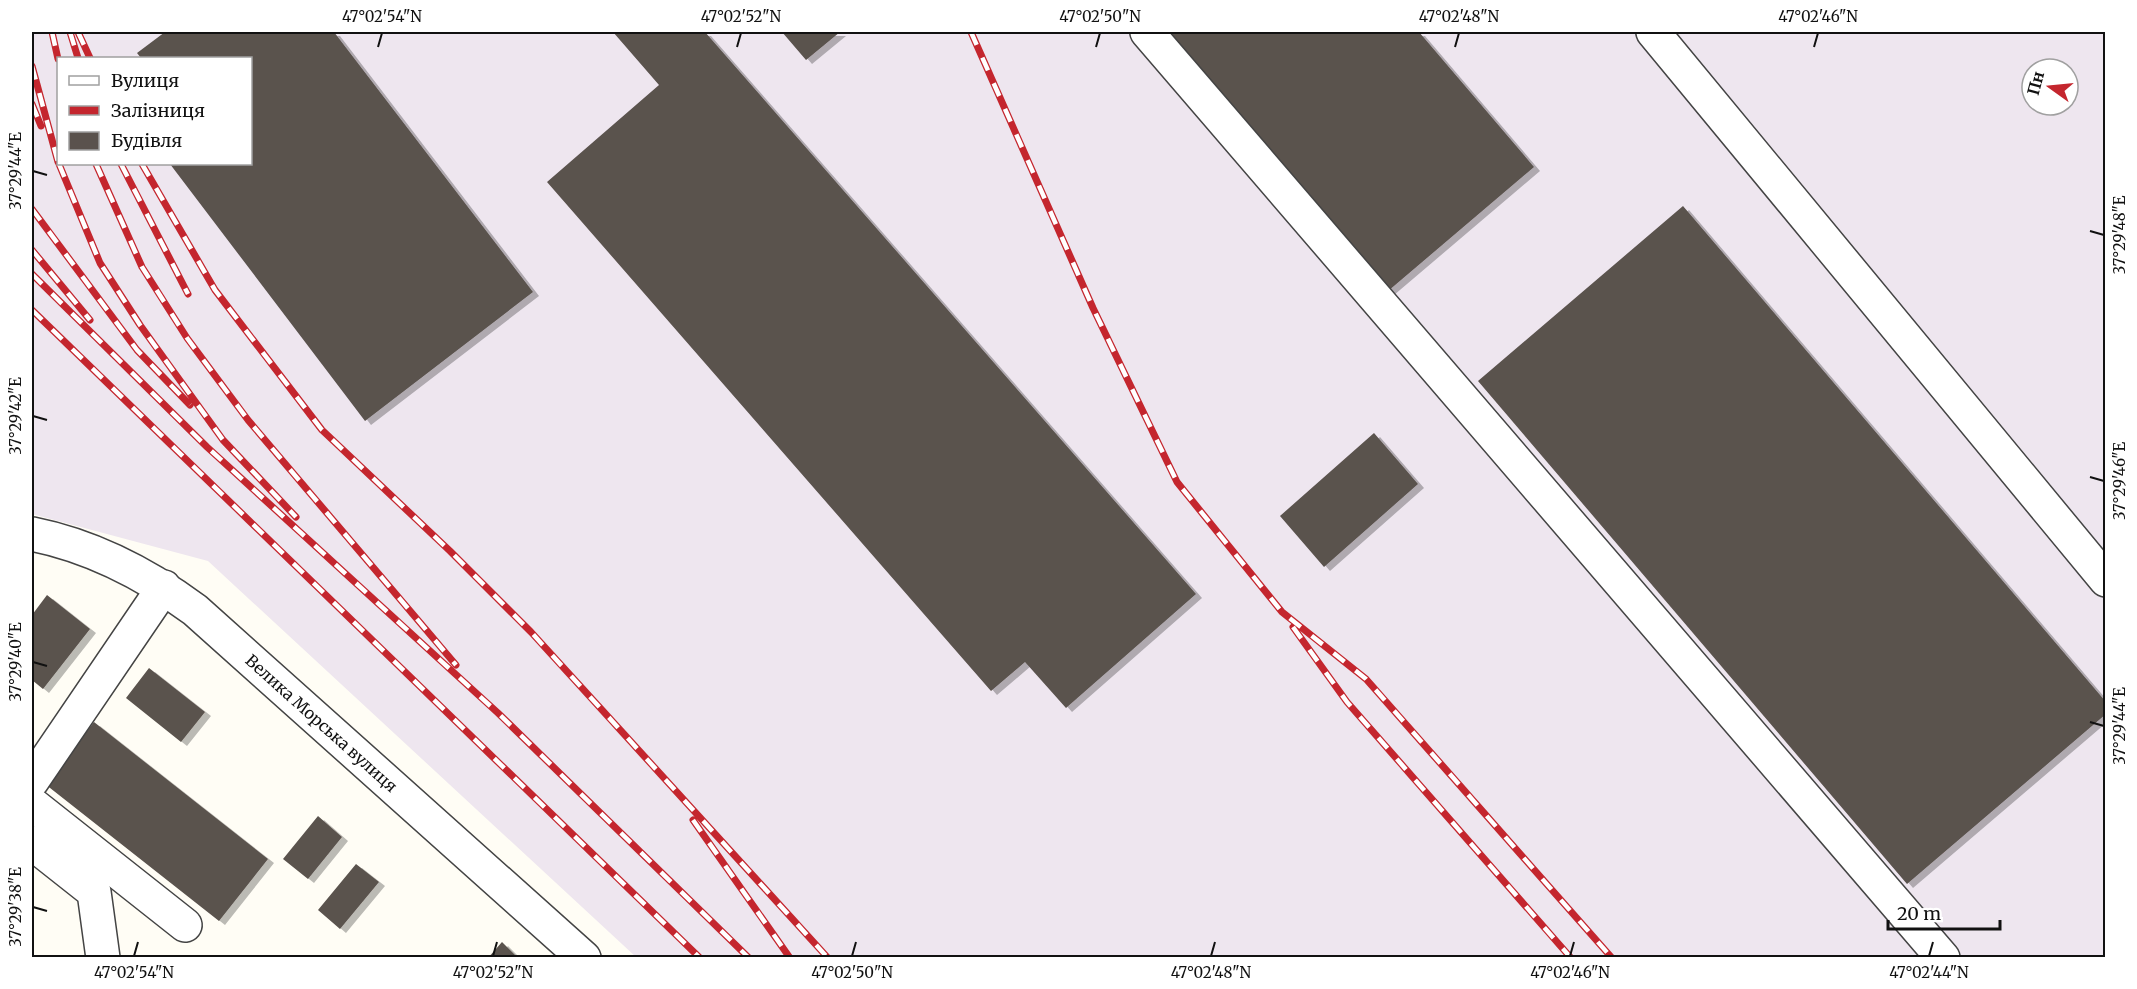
<svg xmlns="http://www.w3.org/2000/svg" width="2137" height="989" font-family="Merriweather,serif">
	<defs>
		<filter id="shadow"><feDropShadow dx="6" dy="4" stdDeviation="0" flood-color="#0004"/></filter>
	</defs>
	<rect width="100%" height="100%" fill="#fffdf5"/>
	<!-- industrial -->
	<path fill="#eee6ef" fill-rule="evenodd" d="M32,32h2073v925h-1469l-428,-396 -176,-47zM58,58h192v106h-192zM2032,69h36v36h-36z"/>
	<!-- building -->
	<path fill="#5a524d" filter="url(#shadow)" d="M165,32h169l199,260 -168,129 -195,-257h80v-106h-109l-4,-5z
		M613,32h92l491,562 -130,114 -41,-46 -34,29 -444,-509 112,-97z
		M782,32h58l-34,28z
		M1157,32h262l115,135 -153,130z
		M1683,206l423,496v12l-199,170 -429,-503z
		M1374,433l44,51 -94,83 -44,-51z
		M47,595l43,34 -47,60 -11,-9v-65z
		M149,668l56,44 -24,30 -55,-44z
		M94,722l174,137 -49,62 -174,-137z
		M318,816l24,21 -34,42 -25,-20z
		M356,864l23,18 -39,47 -22,-19z
		M502,942l16,16h-30z"/>
	<g fill="none" stroke-linecap="round" stroke-linejoin="round">
		<!-- minor casing -->
		<g stroke="#444" stroke-width="36">
			<g id="minor">
				<path d="M1147,32l796,926"/>
				<path d="M1653,32l453,548"/>
				<path id="s1" d="M32,534c60,12 114,40 163,76l389,348"/>
				<path d="M32,781l132,-194"/>
				<path d="M32,804l153,121"/>
				<path d="M32,843l62,49 9,66"/>
			</g>
		</g>
		<!-- minor -->
		<use href="#minor" stroke="#fff" stroke-width="33"/>
		<!-- rail casing -->
		<g stroke="#c4262e" stroke-width="7">
			<path id="rail" d="M52,32l6,27
				M70,32l8,26
				M78,32l12,26
				M971,32l122,276 84,174 105,130 84,67 246,279
				M32,66l26,96
				M32,104l9,22
				M59,164l41,99 40,62 83,115 73,77
				M96,164l46,103 45,71 61,82 208,245
				M121,164l67,130
				M142,164l73,126 107,140 128,121 81,81 297,326
				M32,209l105,141 53,55
				M32,250l58,70
				M32,274l175,173 291,266 251,245
				M32,310l668,648
				M1293,627l54,75 224,256
				M693,820l97,138"/>
		</g>
		<!-- rail -->
		<use href="#rail" stroke="#fff" stroke-width="4.5" stroke-dasharray="14" stroke-linecap="butt"/>
	</g>
	<!-- ticks -->
	<path fill="none" stroke="#111" stroke-width="2" d="M378,47l4,-14M737,47l4,-14M1096,47l4,-14M1455,47l4,-14M1814,47l4,-14M33,171l14,4M2090,231l14,4M33,416l14,4M2090,477l14,4M33,662l14,4M2090,722l14,4M33,907l14,4M134,956l4,-14M493,956l4,-14M852,956l4,-14M1211,956l4,-14M1570,956l4,-14M1929,956l4,-14"/>
	<g text-anchor="middle" stroke-width="6" stroke-linejoin="round" paint-order="stroke">
		<!-- street labels -->
		<g font-size="16" fill="#111" stroke="#fff">
			<text dy="6" stroke="none"><textPath href="#s1" startOffset="351">Велика Морська вулиця</textPath></text>
		</g>
	</g>
	<!-- border -->
	<rect width="2137" height="989" fill="none" stroke="#ffffff" stroke-width="66"/>
	<!-- legend -->
	<rect x="57" y="57" width="195" height="108" fill="#ffffff" stroke="#a0a0a0" stroke-width="1.5"/>
	<rect x="69" y="76" width="30" height="9" fill="#ffffff" stroke="#a0a0a0" stroke-width="1.5"/>
	<text x="111" y="87" font-size="18" fill="#111111">Вулиця</text>
	<rect x="69" y="106" width="30" height="9" fill="#c4262e" stroke="#a0a0a0" stroke-width="1.5"/>
	<text x="111" y="117" font-size="18" fill="#111111">Залізниця</text>
	<rect x="69" y="132" width="30" height="18" fill="#5a524d" stroke="#a0a0a0" stroke-width="1.5"/>
	<text x="111" y="147" font-size="18" fill="#111111">Будівля</text>
	<!-- north arrow -->
	<g transform="translate(2050 87) rotate(285)"><circle r="28" fill="#ffffff" stroke="#a0a0a0" stroke-width="1.5"/>
	<path d="M0-4.5L10 22L0 15L-10 22Z" fill="#c4262e"/>
	<text y="-9" font-size="16" font-weight="bold" text-anchor="middle" fill="#111111">Пн</text>
	</g>
	<!-- scale -->
	<path d="M1888 920v9h112v-9" fill="none" stroke="#111111" stroke-width="3"/>
	<text x="1897" y="920" font-size="18" fill="#111111" stroke="#ffffff" stroke-width="4.5" paint-order="stroke">20 m</text>
	<rect x="33" y="33" width="2071" height="923" fill="none" stroke="#111" stroke-width="2"/>
	<g font-size="15" text-anchor="middle" fill="#111">
		<text x="382" y="22">47°02'54"N</text>
		<text x="741" y="22">47°02'52"N</text>
		<text x="1100" y="22">47°02'50"N</text>
		<text x="1459" y="22">47°02'48"N</text>
		<text x="1818" y="22">47°02'46"N</text>
		<text transform="translate(16 171) rotate(-90)" y="5">37°29'44"E</text>
		<text transform="translate(2120 235) rotate(-90)" y="5">37°29'48"E</text>
		<text transform="translate(16 416) rotate(-90)" y="5">37°29'42"E</text>
		<text transform="translate(2120 481) rotate(-90)" y="5">37°29'46"E</text>
		<text transform="translate(16 662) rotate(-90)" y="5">37°29'40"E</text>
		<text transform="translate(2120 726) rotate(-90)" y="5">37°29'44"E</text>
		<text transform="translate(16 907) rotate(-90)" y="5">37°29'38"E</text>
		<text x="134" y="978">47°02'54"N</text>
		<text x="493" y="978">47°02'52"N</text>
		<text x="852" y="978">47°02'50"N</text>
		<text x="1211" y="978">47°02'48"N</text>
		<text x="1570" y="978">47°02'46"N</text>
		<text x="1929" y="978">47°02'44"N</text>
	</g>
</svg>
